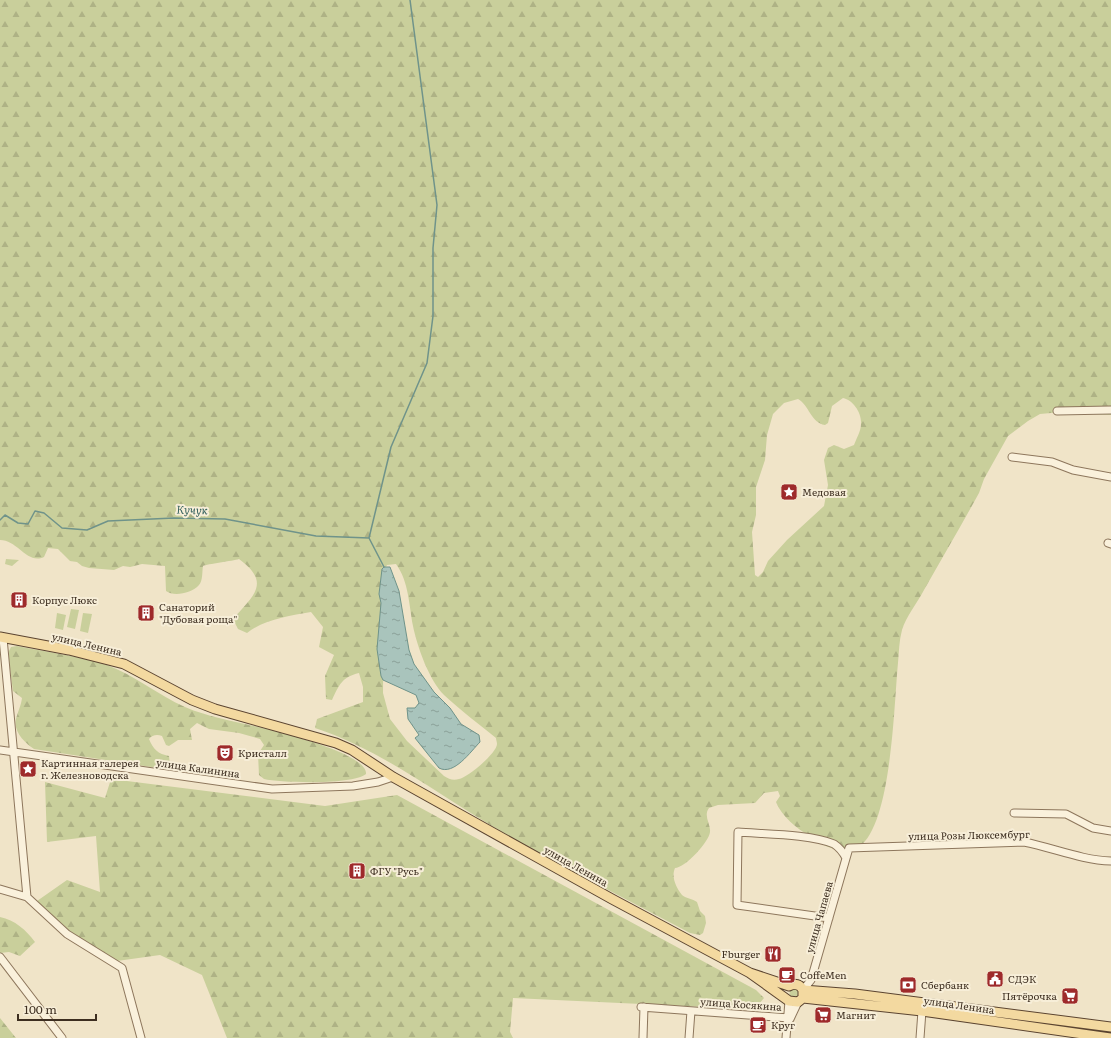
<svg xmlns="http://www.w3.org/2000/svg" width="1111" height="1038" font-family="Literata,serif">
	<defs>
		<pattern id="forest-firs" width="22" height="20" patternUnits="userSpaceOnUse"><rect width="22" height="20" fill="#c9cf9b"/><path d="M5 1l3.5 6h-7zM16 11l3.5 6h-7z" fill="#aeb285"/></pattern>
		<pattern id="water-ripples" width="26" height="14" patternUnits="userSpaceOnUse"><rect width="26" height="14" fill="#a9c4bc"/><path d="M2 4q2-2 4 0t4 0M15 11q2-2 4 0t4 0" fill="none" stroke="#8ba098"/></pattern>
	</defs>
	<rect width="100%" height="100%" fill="#f0e4c8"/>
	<!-- green -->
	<path fill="#c9cf9b" d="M6,559l13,1 -7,6 -7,-2z
		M71,609l8,1 -4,19 -8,-2z
		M57,613l9,2 -3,15 -8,-2z
		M83,613l9,1 -4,19 -8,-2z
		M789.5 993a4.5 4.5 0 1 1 9 0a4.5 4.5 0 1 1-9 0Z"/>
	<!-- forest -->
	<path fill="url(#forest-firs)" fill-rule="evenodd" d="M0,0h1111v415l-49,-3 -22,2 -12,7 -20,15 -24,43 -5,14c-18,33 -37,65 -55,97 -7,13 -18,27 -22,40 -3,11 -3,22 -4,33 -4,40 -6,161 -39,184 -15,10 -36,-1 -50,-11 -12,-8 -27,-19 -33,-34l4,-6 -2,-5 -14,2 -9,10 -37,2 -9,3c-6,8 2,16 1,24 -1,10 -25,36 -35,36 -4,9 1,19 7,27 3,3 11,4 15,7l3,9 5,5 1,7 -3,10 -3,2 -10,-2c-66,-35 -133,-69 -198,-107 -57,-34 -113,-77 -177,-98l2,-9 46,-17v-15l-4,-14c-17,4 -20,12 -27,27l-6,-1 -1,-23 9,-21 -15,-8 4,-20 -12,-15c-22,4 -46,7 -64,21l-9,-4 -5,-10c20,-23 39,-36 6,-60 -6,2 -32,5 -36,7 -1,5 0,15 -4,19 -7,8 -25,12 -33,6l-1,-25 -23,-2 -12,3 -7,-1 -9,4 -25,-2 -7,-2 -5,-4 -7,-1 -12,-12 -10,-1 -4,9c-17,8 -26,-17 -44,-17zM843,398c10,2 19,15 18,26 0,7 -5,15 -7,21l-10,4 -10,-4 -6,3 -4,12 4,25 -4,21 -37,34 -19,21 -5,11 -5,5 -3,-2 -3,-43 4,-17v-28l9,-27 2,-25 6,-21 11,-11 14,-4c11,6 13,24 27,26l3,-2 4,-17zM396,564c13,18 13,41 17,62 4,20 16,54 31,69 16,15 35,29 52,43 0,2 1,4 1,6 0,9 -30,34 -38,35 -6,2 -10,0 -15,-3l-37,-35 -17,-22 -7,-26 1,-122 3,-6z
		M17,646c30,6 61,10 90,19 27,10 51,30 78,42 23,10 49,14 73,20 17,4 110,26 108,47 -12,11 -85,9 -102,5l-5,-4 -1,-21 6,-9 -4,-6 -21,-6 -30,-4 -12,-6 -7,6 2,11h-14l-9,6 -3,-1 -4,-9c-5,-2 -10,-1 -13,3 4,10 9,15 20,17l1,10 -6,3 -130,-20c-9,-6 -21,-17 -18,-30 2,-8 5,-13 6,-21l-9,-7 -5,-38 3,-6z
		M111,779l214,27 72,-11 359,195 8,8 -6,7 -10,4 -235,-11 -3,34 3,6h-286l-25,-63 -42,-20 -43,6 -49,-29 -31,-31 30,-21 33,12 -4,-56 -49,6 -2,-60 60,16z
		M0,917c15,3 26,13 35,25l-15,14 -11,-4 -9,1z
		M0,1018l16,20h-16z"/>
	<!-- water -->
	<path fill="url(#water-ripples)" stroke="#6f938a" d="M384,567h6l9,24 10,59 5,14 20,28 16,16 11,16 18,11 1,7c-9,9 -26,34 -41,26l-24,-30 4,-3 -11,-16 -1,-11h8l4,-5 -3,-8 -33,-15 -2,-4 -4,-27 4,-46 -2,-9 3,-25z"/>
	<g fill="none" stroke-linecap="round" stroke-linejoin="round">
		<!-- stream -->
		<path stroke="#6f938a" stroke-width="1.5" d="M0,520l5,-5 13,8 10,1 7,-13 9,2 18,15 25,2 21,-9 66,-3 51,1 91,17 53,2 15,29
			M369,538l22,-91 36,-84 6,-47v-68l4,-43 -27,-205"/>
		<!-- minor casing -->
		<g stroke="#8d765c" stroke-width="9">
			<path id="minor" d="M1057,411l54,-1
				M1012,457l40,5 21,8 38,7
				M1108,543l3,1
				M3,638l24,259
				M0,750l272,39 81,-3 25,-4 15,-5
				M1014,813l52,1 27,14 18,3
				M0,889l27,8 40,37 55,34 19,70
				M829,918l-92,-13 1,-73c25,2 74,2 96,12 6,4 9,8 12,14
				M0,957l62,81
				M803,990l8,-10 38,-132 175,-6c30,6 57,18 87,19
				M641,1007l148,11
				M790,1019l8,-17
				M643,1038l1,-31
				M689,1038l2,-27
				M786,1038l3,-37
				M920,1038l2,-27"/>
		</g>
		<!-- major casing -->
		<g stroke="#5b4430" stroke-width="11">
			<path id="major" d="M0,637l69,13 55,14 68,36 23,9 121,34 16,7 41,27 219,122 138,74 39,28 9,1 5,-4v-8c-3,-6 -8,-7 -14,-4l-39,-13
				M803,990l52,4 256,33
				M803,998l119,13 189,27"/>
		</g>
		<!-- minor -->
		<use href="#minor" stroke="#faf1dc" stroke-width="7"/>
		<!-- major -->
		<use href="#major" stroke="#f3d9a0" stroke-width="9"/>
	</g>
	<!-- icons -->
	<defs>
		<g id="sight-square" transform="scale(0.9)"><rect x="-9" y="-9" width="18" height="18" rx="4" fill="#9e2a2b" stroke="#f7eed8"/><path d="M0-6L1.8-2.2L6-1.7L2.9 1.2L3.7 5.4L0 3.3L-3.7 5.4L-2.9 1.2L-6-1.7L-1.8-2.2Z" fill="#fff"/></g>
		<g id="building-square" transform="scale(0.9)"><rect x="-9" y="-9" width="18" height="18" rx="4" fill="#9e2a2b" stroke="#f7eed8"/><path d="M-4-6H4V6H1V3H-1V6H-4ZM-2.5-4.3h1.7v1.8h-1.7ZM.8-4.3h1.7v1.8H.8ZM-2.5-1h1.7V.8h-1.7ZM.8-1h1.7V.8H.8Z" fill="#fff"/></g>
		<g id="theatre-square" transform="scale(0.9)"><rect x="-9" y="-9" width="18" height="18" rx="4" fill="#9e2a2b" stroke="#f7eed8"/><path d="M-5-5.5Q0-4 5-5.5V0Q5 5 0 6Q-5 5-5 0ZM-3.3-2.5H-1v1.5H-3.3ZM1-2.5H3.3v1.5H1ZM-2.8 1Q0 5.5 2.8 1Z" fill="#fff"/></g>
		<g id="restaurant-square" transform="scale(0.9)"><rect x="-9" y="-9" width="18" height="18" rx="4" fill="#9e2a2b" stroke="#f7eed8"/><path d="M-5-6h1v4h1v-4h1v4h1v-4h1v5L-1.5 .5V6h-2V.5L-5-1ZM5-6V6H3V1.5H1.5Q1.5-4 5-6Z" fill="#fff"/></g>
		<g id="cafe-square" transform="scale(0.9)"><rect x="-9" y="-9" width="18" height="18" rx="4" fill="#9e2a2b" stroke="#f7eed8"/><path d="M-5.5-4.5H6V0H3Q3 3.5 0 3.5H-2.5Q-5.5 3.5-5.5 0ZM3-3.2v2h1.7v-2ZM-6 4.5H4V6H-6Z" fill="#fff"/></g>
		<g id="civic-square" transform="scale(0.9)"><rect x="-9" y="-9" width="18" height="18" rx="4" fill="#9e2a2b" stroke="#f7eed8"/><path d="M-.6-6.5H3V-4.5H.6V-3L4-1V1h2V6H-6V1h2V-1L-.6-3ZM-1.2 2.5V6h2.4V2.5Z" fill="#fff"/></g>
		<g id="bank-square" transform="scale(0.9)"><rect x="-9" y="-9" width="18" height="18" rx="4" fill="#9e2a2b" stroke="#f7eed8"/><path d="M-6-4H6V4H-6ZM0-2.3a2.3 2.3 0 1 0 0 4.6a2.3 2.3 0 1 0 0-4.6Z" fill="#fff"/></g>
		<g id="supermarket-square" transform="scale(0.9)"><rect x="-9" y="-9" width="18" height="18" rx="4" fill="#9e2a2b" stroke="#f7eed8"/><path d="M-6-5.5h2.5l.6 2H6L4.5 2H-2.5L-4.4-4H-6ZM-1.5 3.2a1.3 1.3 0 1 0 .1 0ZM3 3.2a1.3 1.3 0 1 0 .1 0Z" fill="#fff"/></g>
	</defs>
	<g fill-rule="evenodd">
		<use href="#sight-square" x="789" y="492"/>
		<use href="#building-square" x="19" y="600"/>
		<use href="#building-square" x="146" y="613"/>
		<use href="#theatre-square" x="225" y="753"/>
		<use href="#sight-square" x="28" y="769"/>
		<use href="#building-square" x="357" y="871"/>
		<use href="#restaurant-square" x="773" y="954"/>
		<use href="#cafe-square" x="787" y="975"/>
		<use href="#civic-square" x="995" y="979"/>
		<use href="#bank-square" x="908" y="985"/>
		<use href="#supermarket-square" x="1070" y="996"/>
		<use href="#supermarket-square" x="823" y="1015"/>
		<use href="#cafe-square" x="758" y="1025"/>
	</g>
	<g text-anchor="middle" stroke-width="4" stroke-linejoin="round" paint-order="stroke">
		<!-- poi labels -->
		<g font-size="10" fill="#3d2e20" stroke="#f7eed8" text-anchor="start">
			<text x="802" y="496">Медовая</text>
			<text x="32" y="604">Корпус Люкс</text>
			<text x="159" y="611">Санаторий<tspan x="159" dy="12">"Дубовая роща"</tspan></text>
			<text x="238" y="757">Кристалл</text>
			<text x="41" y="767">Картинная галерея<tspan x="41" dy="12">г. Железноводска</tspan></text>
			<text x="370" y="875">ФГУ "Русь"</text>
			<text x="760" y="958" text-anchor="end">Fburger</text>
			<text x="800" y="979">CoffeMen</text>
			<text x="1008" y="983">СДЭК</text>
			<text x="921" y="989">Сбербанк</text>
			<text x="1057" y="1000" text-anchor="end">Пятёрочка</text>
			<text x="836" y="1019">Магнит</text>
			<text x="771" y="1029">Круг</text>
		</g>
		<!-- street labels -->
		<g font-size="10" fill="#3d2e20" stroke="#f7eed8">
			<text transform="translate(87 644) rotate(13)" y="4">улица Ленина</text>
			<text transform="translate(198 768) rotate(8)" y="4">улица Калинина</text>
			<text transform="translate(969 835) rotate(-1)" y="4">улица Розы Люксембург</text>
			<text transform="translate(576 866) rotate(29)" y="4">улица Ленина</text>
			<text transform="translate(819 917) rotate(-74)" y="4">улица Чапаева</text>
			<text transform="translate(741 1004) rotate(4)" y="4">улица Косякина</text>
			<text transform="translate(959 1005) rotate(8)" y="4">улица Ленина</text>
		</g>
		<!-- water labels -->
		<g font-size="11" font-style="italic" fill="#2f5d5a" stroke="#f7eed8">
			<text transform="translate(192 510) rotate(2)" y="4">Кучук</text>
		</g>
	</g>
	<!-- scale -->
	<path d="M18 1014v6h78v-6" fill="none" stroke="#3d2e20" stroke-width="2"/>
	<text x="24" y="1014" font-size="12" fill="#3d2e20" stroke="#f7eed8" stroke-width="3" paint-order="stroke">100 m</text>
</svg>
